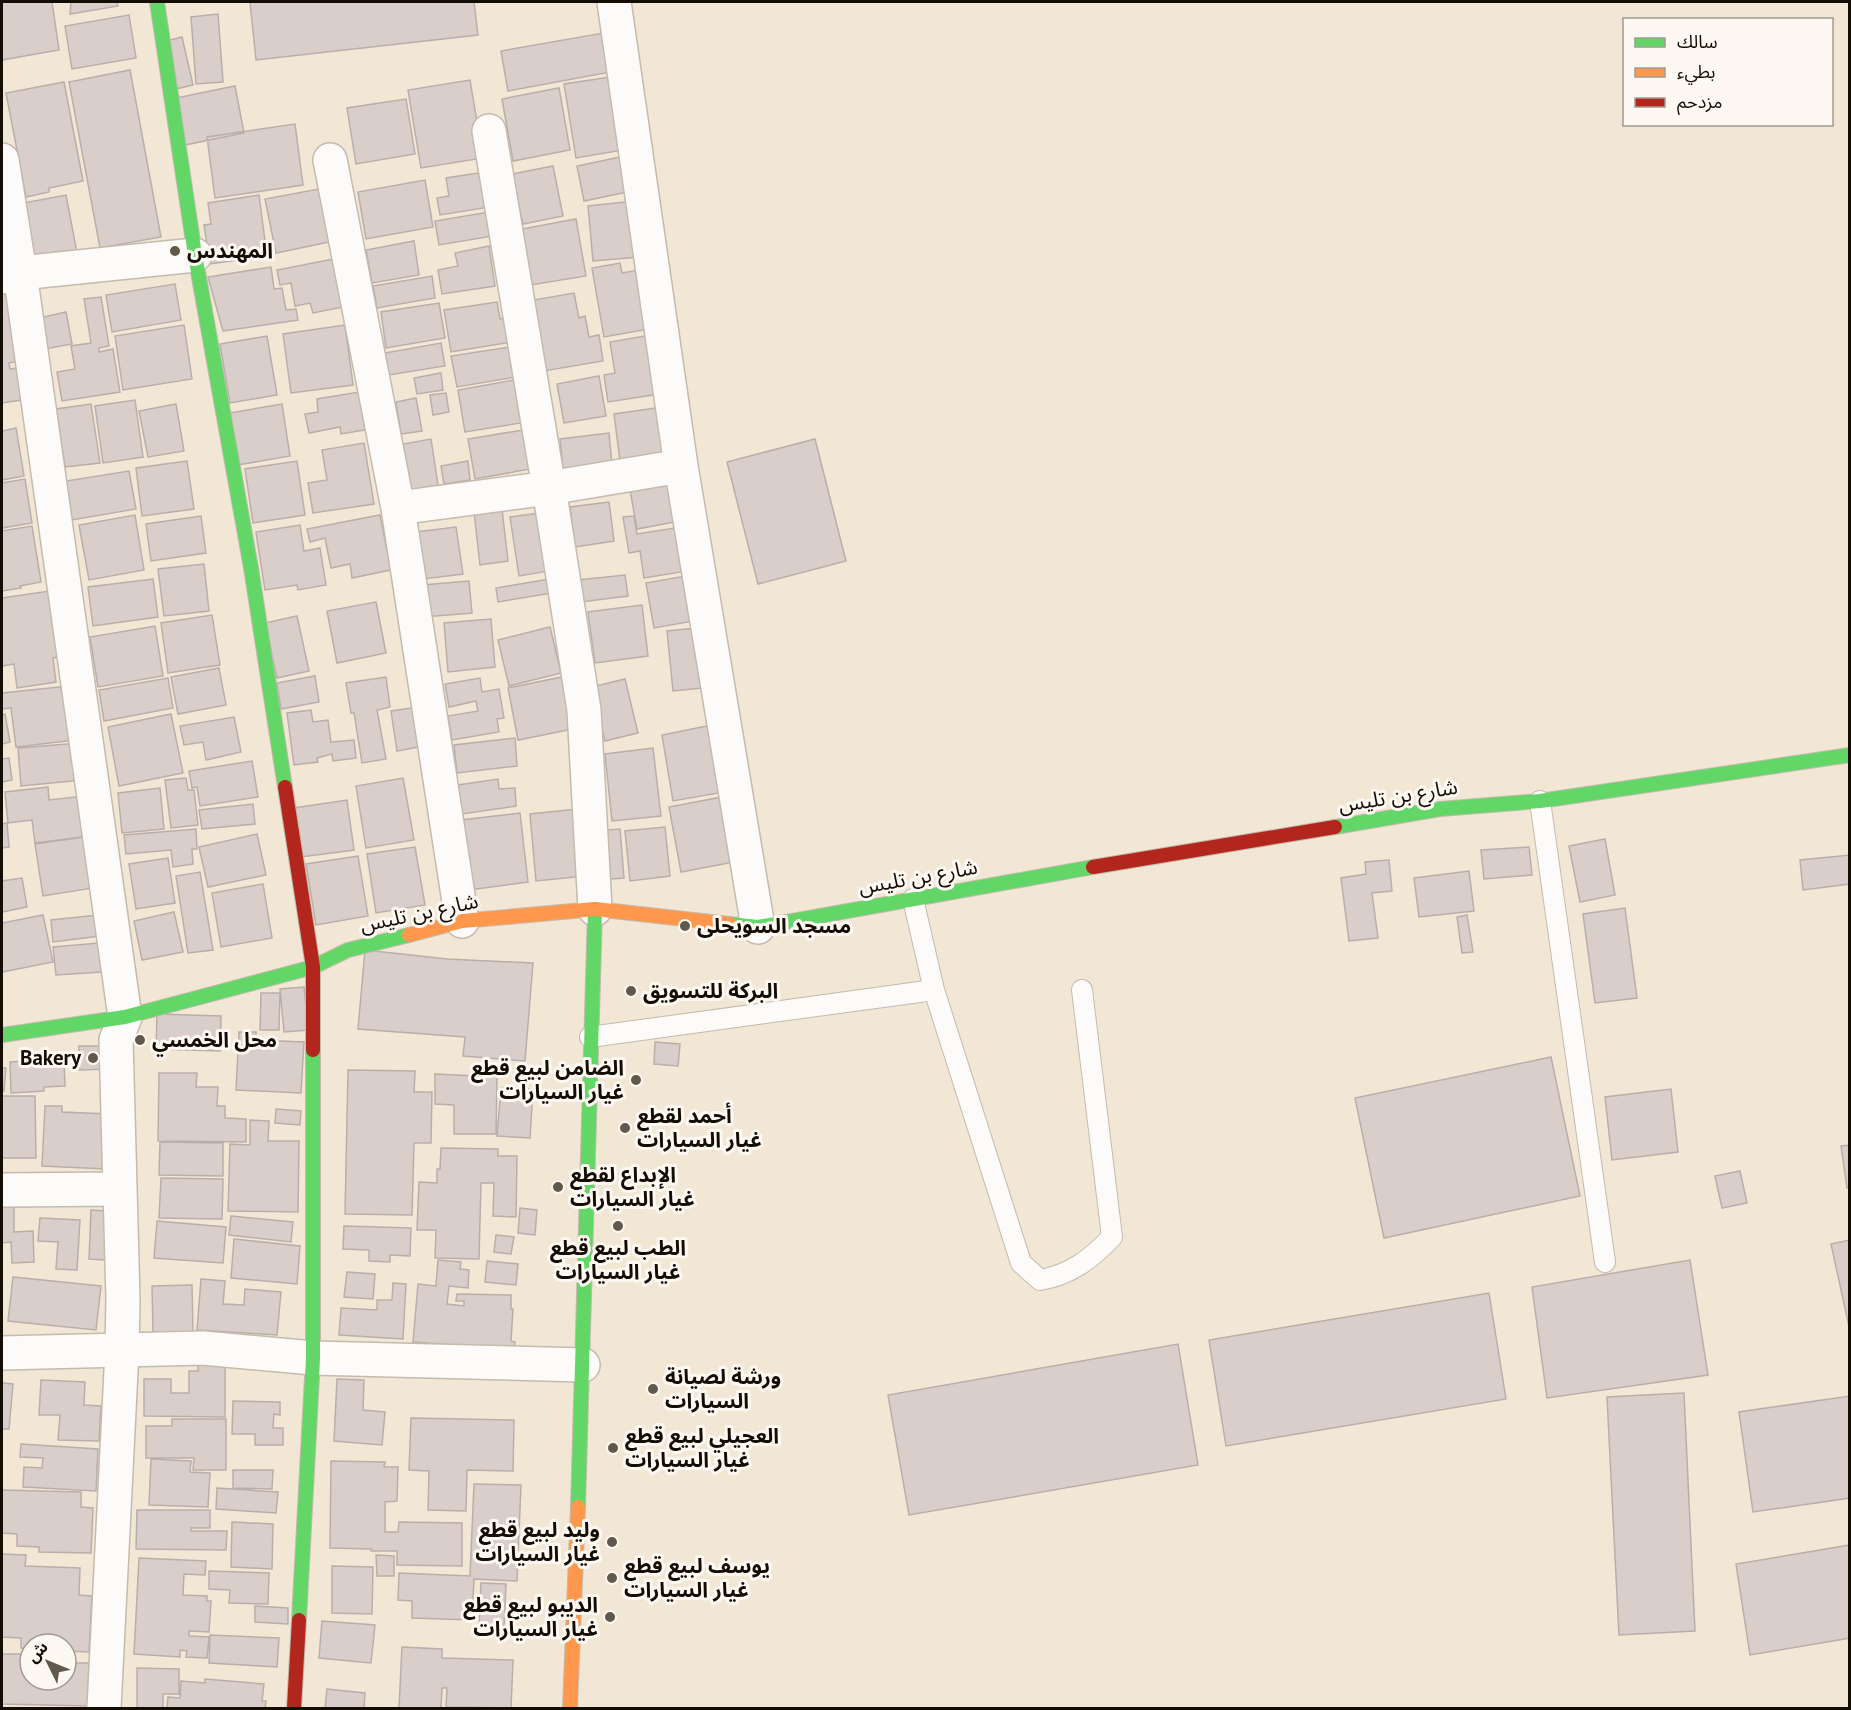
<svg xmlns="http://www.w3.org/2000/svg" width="1851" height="1710" font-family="'PT Sans','Noto Sans Arabic',sans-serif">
	<rect width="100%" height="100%" fill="#f2e6d5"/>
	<!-- building -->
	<path fill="#dacecb" stroke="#baaeab" stroke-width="1.5" d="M2,2h50l7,48 -57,10z
		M71,2h46l1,4 -48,8z
		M250,2h224l4,33 -222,25z
		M218,14l5,68 -27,2 -5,-67z
		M129,15l7,43 -64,11 -7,-43z
		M609,32l7,39 -108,20 -7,-40z
		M182,37l11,48 -17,4 -10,-48z
		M130,70l31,167 -61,11 -31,-166z
		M617,76l12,73 -53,9 -12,-74z
		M470,80l13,78 -62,10 -13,-78z
		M64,82l19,99 -34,7v4l-23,5 -20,-104z
		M235,86l9,47 -59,12 -9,-47z
		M559,88l11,62 -57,11 -11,-62z
		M406,99l9,55 -59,10 -9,-56z
		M295,124l8,61 -88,13 -8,-61z
		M630,155l7,35 -53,11 -7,-35z
		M553,166l10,50 -40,8 -11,-50z
		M485,172l5,35 -50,8 -3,-17 12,-2 -3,-18z
		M425,180l8,47 -67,12 -8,-47z
		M324,188l10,53 -58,12 -11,-54z
		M66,195l12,63 -49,9 -11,-63z
		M259,195l8,61 -57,8 -6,-39 7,-1 -3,-21z
		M634,201l6,56 -47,4 -5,-55z
		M495,211l4,24 -60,10 -4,-24z
		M576,219l10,57 -55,9 -9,-56z
		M414,241l5,34 -47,8 -6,-33z
		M489,246l6,40 -53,8 -4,-24 20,-4 -3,-13z
		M333,259l15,47 -35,7 -3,-10 -15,3 -4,-23 -11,2 -3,-15z
		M620,263l2,10 23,-4 10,59 -51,9 -12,-69z
		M271,267l3,22 8,-1 4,22 10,-1 2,11 -75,11 -15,-54z
		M432,276l3,22 -58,10 -4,-22z
		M175,284l6,36 -69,12 -6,-37z
		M13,285l18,74 -22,4 1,6 13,-2 5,32 -26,4v-116z
		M574,293l5,25 6,-2 4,21 10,-2 4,26 -59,10 -16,-70z
		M101,297l8,49 -10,2v4l14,-3 7,43 -58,9 -5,-29 18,-3 -4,-23 20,-3 -7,-44z
		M497,302l3,17 13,-2 4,24 -66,11 -7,-42z
		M439,303l6,35 -59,10 -5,-36z
		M66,312l6,32 -27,5 -6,-31z
		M184,325l8,54 -69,11 -8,-54z
		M345,325l8,60 -62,8 -8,-59z
		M650,335l9,59 -51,8 -4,-27 11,-2 -5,-31z
		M267,336l10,59 -47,8 -10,-59z
		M441,343l4,23 -56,9 -4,-22z
		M516,346l5,30 -64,11 -6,-31z
		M441,373l2,17 -26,4 -3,-16z
		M599,376l7,40 -42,7 -7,-39z
		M520,379l7,43 -62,10 -7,-42z
		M359,392l6,38 -24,4 -1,-7 -31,6 -4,-19 13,-2 -1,-13z
		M446,393l3,19 -16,3 -3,-20z
		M416,398l6,33 -21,3 -5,-32z
		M135,400l8,57 -40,6 -8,-57z
		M91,404l9,59 -35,4 -9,-58z
		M176,404l8,47 -36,6 -9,-46z
		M282,404l8,52 -52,9 -8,-52z
		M662,407l6,55 -47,7 -7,-55z
		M16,428l8,48 -22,4v-49z
		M523,430l7,39 -55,10 -7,-40z
		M609,433l3,32 -49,5 -3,-31z
		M431,439l7,46 -28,5 -7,-46z
		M815,439l31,122 -88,23 -31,-122z
		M364,443l10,61 -61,9 -5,-30 19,-3 -5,-30z
		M187,461l7,48 -52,7 -6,-48z
		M297,461l8,54 -52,8 -8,-54z
		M468,461l2,19 -26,4 -3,-18z
		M129,471l7,38 -64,11 -6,-39z
		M25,479l7,44 -30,5v-45z
		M677,481l8,39 -48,9 -7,-39z
		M609,502l5,39 -39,6 -5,-40z
		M502,509l6,52 -28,4 -6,-53z
		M540,513l9,58 -30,5 -9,-59z
		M135,515l9,55 -55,10 -10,-55z
		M380,515l11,55 -39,8 -2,-14 -19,4 -6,-30 -15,4 -3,-13z
		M201,516l5,37 -55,8 -5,-37z
		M634,516l3,18 50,-8 7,44 -50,8 -4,-27 -11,2 -6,-36z
		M300,525l4,26 16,-3 6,37 -28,5 -1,-5 -32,5 -9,-58z
		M32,526l9,56 -21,4 1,2 -19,3v-60z
		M456,527l7,47 -40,5 -7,-47z
		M204,564l5,47 -45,5 -6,-47z
		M697,574l8,45 -51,9 -8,-45z
		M625,575l3,21 -47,6 -3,-22z
		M153,579l5,38 -65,9 -5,-39z
		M549,579l3,14 -54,9 -2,-14z
		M469,581l3,32 -48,4 -2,-32z
		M50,591l10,66 -7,1 3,24 -39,6 -3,-24 -12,2v-68z
		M376,602l10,51 -49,10 -10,-52z
		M642,605l6,51 -53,7 -7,-51z
		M212,615l8,50 -52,8 -7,-50z
		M297,616l12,55 -32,7 -12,-55z
		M491,619l4,48 -47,5 -4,-49z
		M155,626l8,50 -65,11 -8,-50z
		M550,627l11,46 -52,13 -11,-46z
		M706,627l6,60 -39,4 -6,-60z
		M219,668l7,37 -48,9 -7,-37z
		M315,676l4,26 -38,7 -4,-26z
		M386,677l4,30 -13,3 9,49 -24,4 -8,-50h-3l-5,-30z
		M562,677l11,52 -55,11 -10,-52z
		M168,678l5,30 -69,13 -5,-31z
		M480,678l2,14 17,-3 5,29 -7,1 2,13 -47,8 -4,-24 30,-5 -2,-10 -27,6 -4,-23z
		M625,679l13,54 -33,8 -13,-54z
		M69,686l6,54 -59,7 -5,-39 -9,1v-16z
		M418,707l6,39 -27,5 -6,-40z
		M311,710l2,12 15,-2 3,22 23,-2 2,18 -23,3 -1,-7 -15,4 1,4 -24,3 -7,-52z
		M5,714l5,28 -8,2v-29z
		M171,714l12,59 -64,13 -11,-59z
		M234,717l7,35 -35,8 -3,-18 -19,3 -4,-19z
		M712,725l12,67 -51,9 -11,-66z
		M515,738l2,28 -60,7 -3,-28z
		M79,743l3,37 -61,6 -3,-38z
		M653,748l8,68 -49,5 -7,-67z
		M9,758l3,22 -10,2v-23z
		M252,761l6,36 -58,9 -3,-19 -5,1 -3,-17z
		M186,778l2,12h6l4,35 -27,3 -6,-48z
		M403,778l11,62 -48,8 -10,-62z
		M498,779l1,10 16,-1 1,18 -54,8 -4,-29z
		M48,787l1,13 36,-4 5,40 -55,7 -3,-23 -24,3 -3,-31z
		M160,788l4,41 -42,4 -4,-40z
		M722,797l12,65 -53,10 -12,-65z
		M347,800l7,50 -53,7 -7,-49z
		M253,804l2,20 -53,5 -3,-19z
		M577,809l7,67 -48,5 -6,-67z
		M520,813l8,69 -59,8 -8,-70z
		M7,823l2,24 -7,1v-24z
		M665,827l5,49 -40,5 -5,-50z
		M196,829l1,20h-5l1,15 -20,3 -2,-17 -45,4 -2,-19z
		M620,829l4,49 -26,2 -3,-49z
		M257,834l9,41 -58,12 -9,-40z
		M91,836l8,51 -56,9 -8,-52z
		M1605,839l10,56 -35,7 -11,-56z
		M415,847l10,58 -49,8 -9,-59z
		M1529,847l3,28 -48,4 -3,-29z
		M1850,855v29l-47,6 -3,-30z
		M358,856l10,60 -52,9 -10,-61z
		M168,858l7,45 -39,6 -7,-45z
		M1389,860l3,31 -20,2 6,45 -29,3 -8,-63 25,-4 -1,-12z
		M1469,871l5,40 -55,6 -5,-39z
		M200,872l13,78 -25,3 -12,-77z
		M22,878l5,29 -25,5v-31z
		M263,884l9,54 -51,9 -9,-54z
		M1625,908l12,90 -42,5 -12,-89z
		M174,912l9,40 -41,8 -8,-39z
		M43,915l10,47 -51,10v-49z
		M98,915l2,21 -47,6 -2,-22z
		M1467,915l6,37 -11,1 -5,-36z
		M99,943l3,29 -46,3 -3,-28z
		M365,950l82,9 86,4 -8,98 -62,-5 2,-19 -107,-8z
		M304,987l4,43 -24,2 -4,-43z
		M261,993h19l-1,37h-19z
		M157,1014l64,2 -1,35 -64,-2z
		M239,1032h17v8l48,2 -3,51 -65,-3z
		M655,1042l25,2 -2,22 -24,-2z
		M79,1046h29v23l-29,1z
		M1551,1057l29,139 -196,42 -29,-140z
		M64,1059l1,27 -21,1v4l-33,2 -1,-31z
		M2,1068h4l-2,23h-2z
		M348,1070l67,1 -1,21h18l-1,51h-17l-2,72 -67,-1z
		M159,1073h38l-1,14h22l-1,19h8v12l21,1v23l-88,-1z
		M435,1074l62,3 -1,57h-42v-29l-19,-1z
		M501,1088l32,1 -3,49 -33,-2z
		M1671,1089l7,63 -66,8 -7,-63z
		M2,1096h33l1,62h-34z
		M45,1106h17v6l47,2 -3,55 -64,-3z
		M276,1109l25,2 -1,14 -25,-2z
		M250,1120l19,1 -1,20h31l-1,71 -70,-1 2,-67 20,1z
		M160,1142l63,1v33l-64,-1z
		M1850,1145v42l-3,1 -6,-42z
		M441,1148l57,1v7h19l-1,61 -23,-1 1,-33h-13l-2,76 -44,-1 1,-28h-19l2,-48 18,1v-14h3z
		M1740,1171l7,32 -25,5 -7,-32z
		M161,1178l62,1 -1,40 -63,-1z
		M2,1203h12v29l19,-1 1,31 -22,1 -1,-21 -9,1z
		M520,1208l17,2 -2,25 -17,-2z
		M91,1210l16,1 -2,49 -16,-1z
		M231,1216l62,6 -2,20 -62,-7z
		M40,1218l40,2 -3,50 -21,-1 2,-27 -20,-1z
		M157,1221l69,6 -3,36 -69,-5z
		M344,1226l67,2 -1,28 -20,-1v7l-21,-1v-11l-26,-1z
		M496,1235l18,2 -3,17 -17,-2z
		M234,1239l66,7 -3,38 -66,-6z
		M1850,1240v91l-19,-87z
		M438,1260l23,2 -1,7 9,1 -1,18 -19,-2 -2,18 17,2v-5h-8l1,-7 54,1v14h2l-2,32 4,1 -2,18 -60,-7 1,-8 -41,-3 5,-58 18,2z
		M1690,1260l18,115 -161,23 -15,-111z
		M487,1261l31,3 -2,21 -31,-3z
		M347,1272l28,2 -2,25 -29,-2z
		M13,1277l88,9 -5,44 -88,-9z
		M201,1279l24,2 -2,23 21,1 1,-16 36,3 -4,43 -80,-5z
		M393,1283l13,1 -3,55 -64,-4 2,-27 36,2v-10h15z
		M192,1285l1,47h-40l-1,-46z
		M1489,1293l17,106 -280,47 -17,-106z
		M1178,1344l20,121 -289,50 -21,-120z
		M198,1364l27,1v52l-81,-1v-37h27v14h18v-22h9z
		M337,1379l27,1 -1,30 22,2 -3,33 -48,-4z
		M41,1380l44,2 -1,23 17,1 -2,35 -41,-1 2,-25h-21z
		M2,1383l11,1 -4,45h-7z
		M1684,1393l11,238 -76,4 -12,-238z
		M1850,1396v102l-97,14 -14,-100z
		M233,1401l47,1v13l-6,-1 -1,14h10v17h-28v-11h-23z
		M411,1418l103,2 -1,51 -46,-1 -1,41 -38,-1 1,-39 -20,-1z
		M172,1419h54v51h-33l1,-12h-48v-32h26z
		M21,1444l77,5 -2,42 -73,-4 1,-20 18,1 1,-10 -23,-1z
		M151,1459l40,2 -1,11 20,1 -2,34 -59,-2z
		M331,1461l54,1 -1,5h14l-1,34 -12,1v30h13l1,-10 63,1v43l-65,-1v-14h-26v-2l-41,-1z
		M233,1470h40l-1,19 -39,-1z
		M474,1484l47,1 -4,96 -43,-2 -2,41 -60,-2v-17l-14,-1 1,-27 71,3z
		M217,1488l61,4 -2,21 -60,-4z
		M2,1490l79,2v15l12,1 -2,45 -52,-1v-5l-22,-1v-12l-15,-1z
		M137,1510h73v18h-19v3h36l-1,19 -90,-1z
		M232,1522l41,2 -1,45 -41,-2z
		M1850,1545v93l-100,17 -14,-91z
		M2,1554l24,1 -1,11 55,2 -1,27 13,1 -3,56 -23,-1v-7h-36v5l-9,-1v-10l-19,-1z
		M376,1555l18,1v20h-17z
		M139,1558l67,3 -1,14 -21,-1 -1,21 24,1v5h4l-2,31 -20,-1v5l20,1 -2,21 -21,-1 1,-6 -7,-1v7l-46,-3z
		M332,1566l41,1 -1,47 -40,-1z
		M209,1571l60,2 -1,31 -39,-1 1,-13 -21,-1z
		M481,1583l25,1 -2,45 -25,-1z
		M255,1606l33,2v16l-33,-2z
		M322,1621l53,4 -4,38 -52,-5z
		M210,1635l69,3 -2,29 -68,-4z
		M402,1647l40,2v9l71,2 -2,48 -65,-1 1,-19h-5l-1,20h-42z
		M2,1654h28v26h36v-17h23l-1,43 -86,-2z
		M137,1668l42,1v25h-16v14h-26z
		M205,1679l59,5 -2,17h4l-1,7h-98l1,-11 12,1 1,-17 24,2z
		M327,1689l38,4 -1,15h-39z"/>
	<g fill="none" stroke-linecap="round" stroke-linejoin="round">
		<!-- lane casing -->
		<g stroke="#c4bbad" stroke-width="22">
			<path id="lane" d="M1540,801l65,461
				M913,899l21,91 87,273 19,17c30,-5 51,-21 72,-43l-30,-247
				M590,1037l344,-47"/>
		</g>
		<!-- street casing -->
		<g stroke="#c4bbad" stroke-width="36">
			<path id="street" d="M614,2l67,464 77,461
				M489,131l60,357 35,222 11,199
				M2,160l18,113 105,744 -9,23 7,259 -1,52 -18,357
				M330,160l68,348 64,413
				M2,277l18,-4 175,-18
				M398,508l151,-20 132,-22
				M2,1190l118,-1
				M2,1353l201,-5 110,10 270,7"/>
		</g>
		<!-- fast casing -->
		<g stroke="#c4bbad" stroke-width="16">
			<path id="fast" d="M157,2l38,253 56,313 34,219
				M1335,827l105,-18 100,-8 310,-46
				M729,924l29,3 335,-60
				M2,1035l123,-18 188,-50 35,-17 61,-15
				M578,1507l17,-598
				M299,1620l14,-262v-308"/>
		</g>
		<!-- slow casing -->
		<g stroke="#c4bbad" stroke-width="16">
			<path id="slow" d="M409,935l53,-14 133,-12 134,15
				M570,1708l8,-201"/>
		</g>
		<!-- jam casing -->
		<g stroke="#c4bbad" stroke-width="16">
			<path id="jam" d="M285,787l28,180v83
				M1093,867l242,-40
				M294,1708l5,-88"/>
		</g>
		<!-- lane -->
		<use href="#lane" stroke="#fdfbf9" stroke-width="20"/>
		<!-- street -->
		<use href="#street" stroke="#fdfbf9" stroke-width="33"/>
		<!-- fast -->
		<use href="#fast" stroke="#63d668" stroke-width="14"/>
		<!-- slow -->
		<use href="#slow" stroke="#ff974d" stroke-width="14"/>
		<!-- jam -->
		<use href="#jam" stroke="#b3261e" stroke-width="14"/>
	</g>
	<!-- markers -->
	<g fill="#62594d" stroke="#fdf9f2" stroke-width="2">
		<circle cx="175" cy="251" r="6"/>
		<circle cx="685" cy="926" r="6"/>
		<circle cx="631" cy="991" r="6"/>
		<circle cx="140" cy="1040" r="6"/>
		<circle cx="93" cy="1058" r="6"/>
		<circle cx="636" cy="1080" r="6"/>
		<circle cx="625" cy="1128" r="6"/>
		<circle cx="558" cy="1187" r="6"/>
		<circle cx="618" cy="1226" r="6"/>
		<circle cx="653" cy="1389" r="6"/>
		<circle cx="613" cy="1448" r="6"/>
		<circle cx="612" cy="1542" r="6"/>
		<circle cx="612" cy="1578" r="6"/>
		<circle cx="610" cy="1617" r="6"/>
	</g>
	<g text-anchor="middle" stroke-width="6" stroke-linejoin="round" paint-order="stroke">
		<!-- poi labels -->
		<g font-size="21" font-weight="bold" fill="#140d04" stroke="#fdf9f2" text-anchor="start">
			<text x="187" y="258">المهندس</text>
			<text x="697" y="933">مسجد السويحلى</text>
			<text x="643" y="998">البركة للتسويق</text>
			<text x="152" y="1047">محل الخمسي</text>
			<text x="81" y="1065" text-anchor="end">Bakery</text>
			<text x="624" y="1075" text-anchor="end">الضامن لبيع قطع<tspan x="624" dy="24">غيار السيارات</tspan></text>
			<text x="637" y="1123">أحمد لقطع<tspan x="637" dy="24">غيار السيارات</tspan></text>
			<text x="570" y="1182">الإبداع لقطع<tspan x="570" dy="24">غيار السيارات</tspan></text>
			<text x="618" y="1255" text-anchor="middle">الطب لبيع قطع<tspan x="618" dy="24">غيار السيارات</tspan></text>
			<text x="665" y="1384">ورشة لصيانة<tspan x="665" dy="24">السيارات</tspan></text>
			<text x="625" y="1443">العجيلي لبيع قطع<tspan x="625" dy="24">غيار السيارات</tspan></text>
			<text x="600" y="1537" text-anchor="end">وليد لبيع قطع<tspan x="600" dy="24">غيار السيارات</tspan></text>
			<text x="624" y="1573">يوسف لبيع قطع<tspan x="624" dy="24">غيار السيارات</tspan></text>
			<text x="598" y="1612" text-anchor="end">الديبو لبيع قطع<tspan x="598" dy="24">غيار السيارات</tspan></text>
		</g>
		<!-- street labels -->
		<g font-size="21" fill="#140d04" stroke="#fdf9f2">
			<text transform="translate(1398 796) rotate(-9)" y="7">شارع بن تليس</text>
			<text transform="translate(918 877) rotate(-10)" y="7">شارع بن تليس</text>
			<text transform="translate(419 913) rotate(-12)" y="7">شارع بن تليس</text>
		</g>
	</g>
	<!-- border -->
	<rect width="1851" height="1710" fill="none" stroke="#140d04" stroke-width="6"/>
	<!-- legend -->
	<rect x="1623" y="18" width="210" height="108" fill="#fdf9f2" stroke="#a09b93" stroke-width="1.5"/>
	<rect x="1635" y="38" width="30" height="9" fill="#63d668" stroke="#a09b93" stroke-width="1.5"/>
	<text x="1677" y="48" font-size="18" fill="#140d04">سالك</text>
	<rect x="1635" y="68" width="30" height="9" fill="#ff974d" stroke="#a09b93" stroke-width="1.5"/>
	<text x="1677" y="78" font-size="18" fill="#140d04">بطيء</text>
	<rect x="1635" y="98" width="30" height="9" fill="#b3261e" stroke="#a09b93" stroke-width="1.5"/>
	<text x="1677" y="108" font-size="18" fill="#140d04">مزدحم</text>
	<!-- north arrow -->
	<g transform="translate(48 1662) rotate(313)"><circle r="28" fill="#fdf9f2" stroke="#a09b93" stroke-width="1.5"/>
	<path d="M0-4.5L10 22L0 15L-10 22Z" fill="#62594d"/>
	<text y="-9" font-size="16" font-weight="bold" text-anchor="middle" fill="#140d04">ش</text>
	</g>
</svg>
